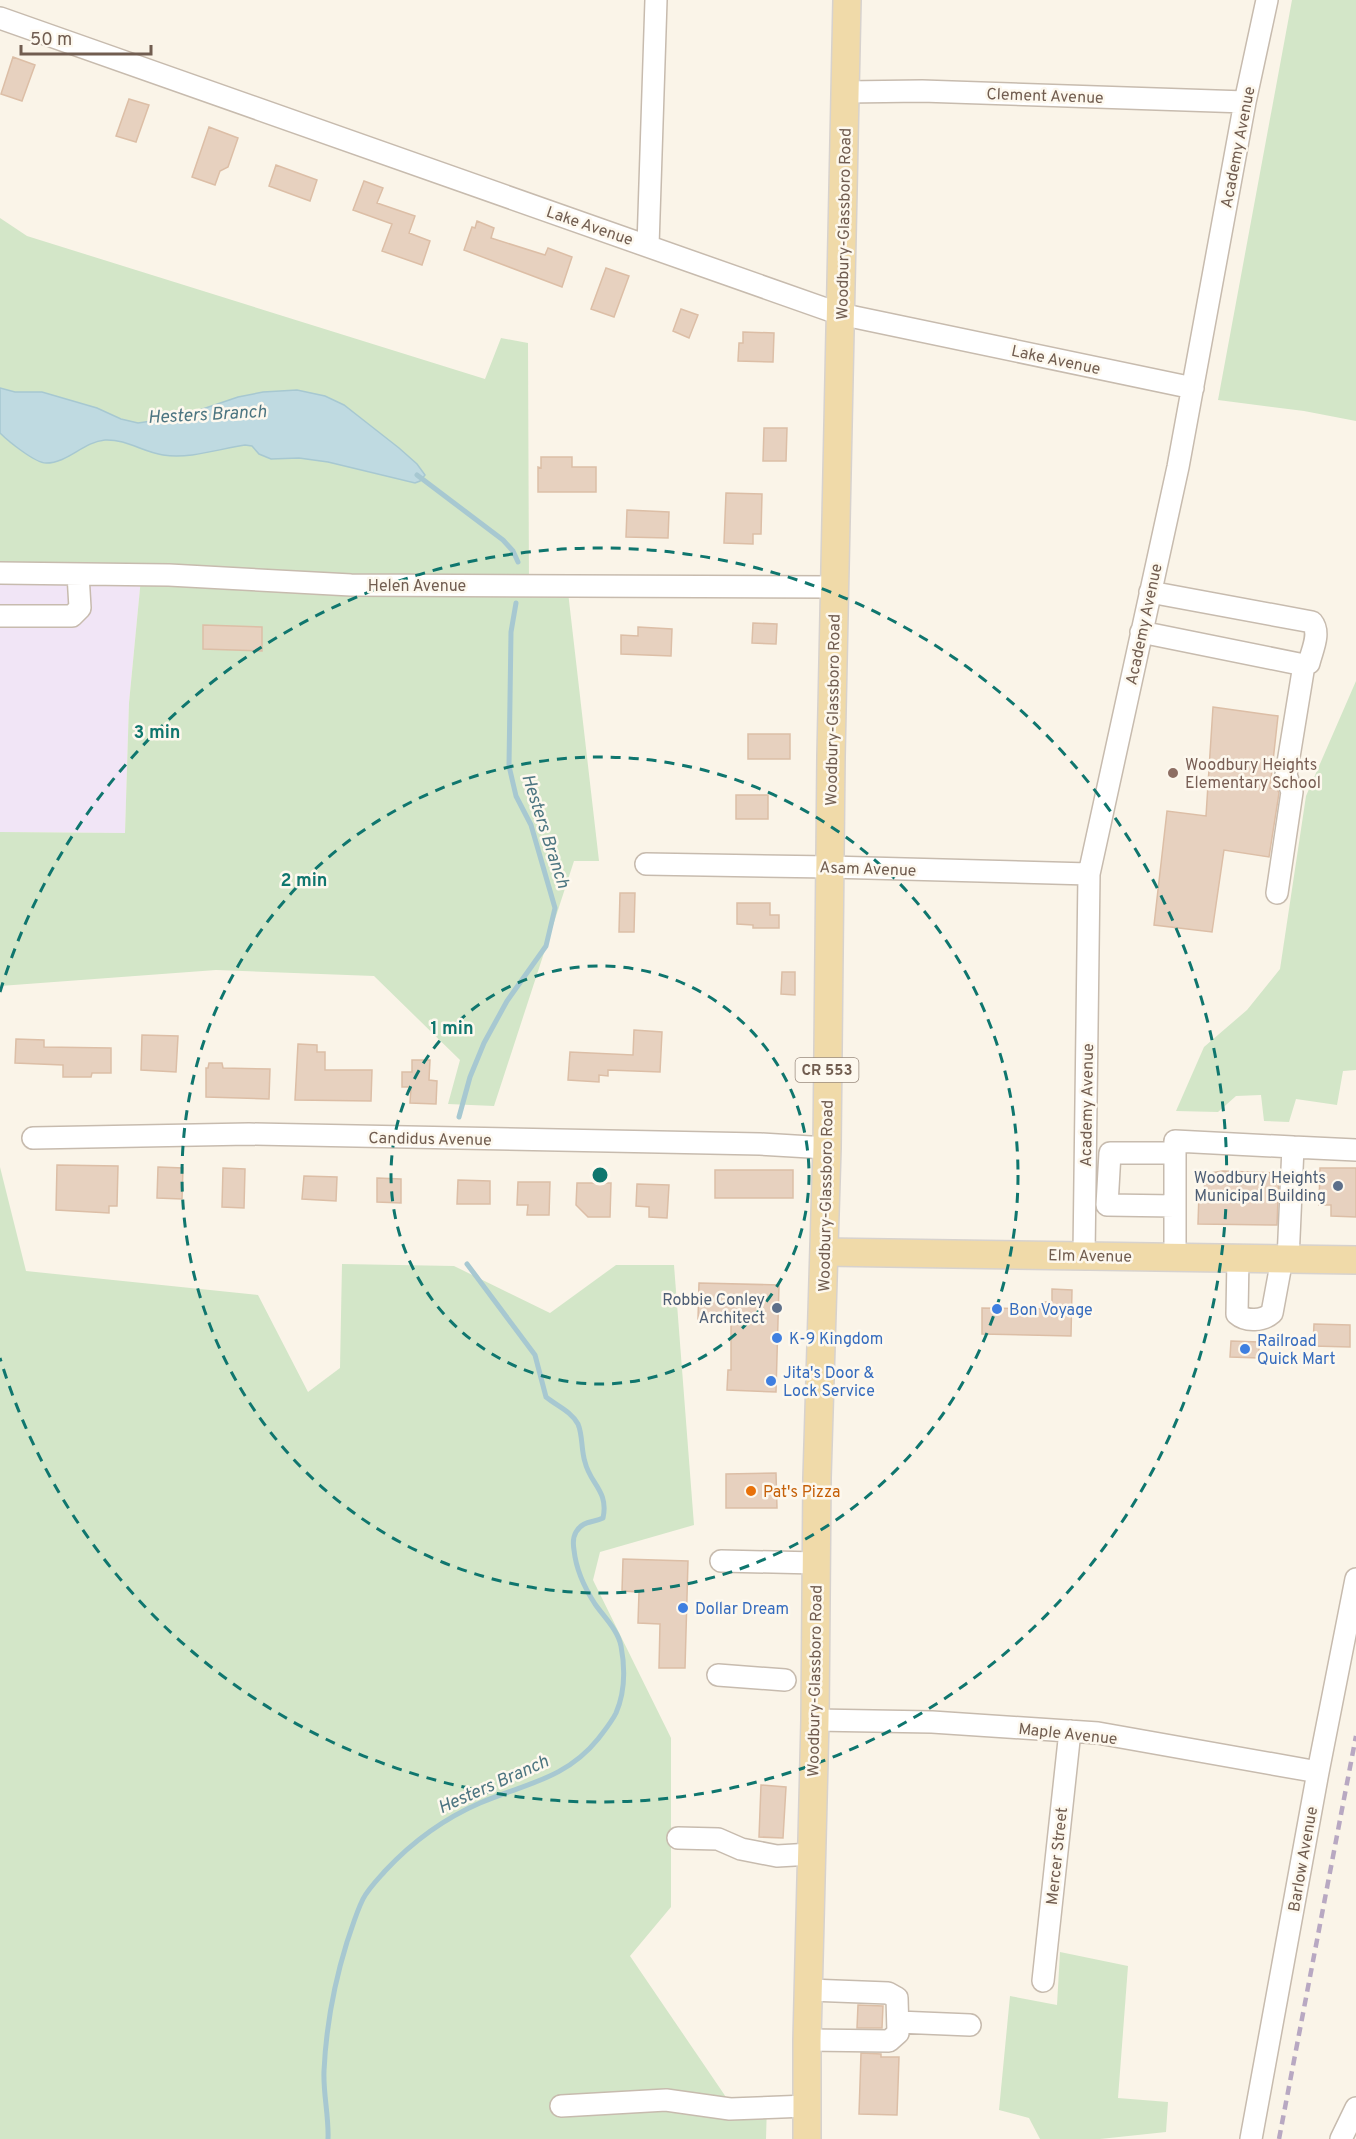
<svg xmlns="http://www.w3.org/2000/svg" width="1356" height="2139" font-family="Overpass,sans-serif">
	<rect width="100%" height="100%" fill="#faf4e8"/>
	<!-- education -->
	<path fill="#f1e5f6" d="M0,576l141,2 -12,125 -4,130 -125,-1z"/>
	<!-- green -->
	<path fill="#d3e6c8" d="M1292,0h64v421l-52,-10 -86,-11z
		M0,218l27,18 458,143 16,-41 27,5 1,245 39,4 31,269h-25l-80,245 -46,-2 12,-44 -86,-84 -158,-6 -216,16v-154l125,1 4,-130 12,-125 -141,-2z
		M1356,681v389l-13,1 -6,34 -41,-6 -7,23 -25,-1 -3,-26 -25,1 -18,16 -42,-1 28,-64 43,-37 33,-41 26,-173z
		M0,1167l26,104 232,24 50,97 32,-24 2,-104 112,2 96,47 66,-48h58l20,260 -94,27 -7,28 78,158v169l-41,49 100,147 37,1 -1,35h-766z
		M1060,1952l68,14 -10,132 50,4 -2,30 -66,7h-60l-11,-21 -30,-8 11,-114 47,9z"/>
	<!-- water -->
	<path fill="#bfdae1" stroke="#a7c8d1" stroke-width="1.5" d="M0,388l15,4h27l55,16 24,11 17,4 41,-6 59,-20 25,-5 34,-2 28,6 19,9 18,14 37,29 18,16 8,11 -5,6 -5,2 -87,-21 -29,-4 -28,1 -12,-5 -7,-8 -7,-1c-27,4 -54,14 -82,10 -20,-3 -37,-16 -58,-15 -22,2 -37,23 -59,23 -11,0 -38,-22 -46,-30z"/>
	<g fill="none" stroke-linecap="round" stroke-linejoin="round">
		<!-- stream -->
		<path stroke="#a7c8d1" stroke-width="5" d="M417,475l86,65 10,11 5,11
			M459,1117l11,-40 14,-34 23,-42 39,-55 9,-38 -24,-83 -15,-29 -7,-30 2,-134 5,-29
			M328,2139c1,-23 -5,-45 -4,-68 2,-44 10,-87 23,-129 5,-14 9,-29 16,-43 5,-10 14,-19 22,-28 28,-30 58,-52 95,-68 44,-19 86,-24 118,-64 6,-8 13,-16 18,-26 9,-21 9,-46 5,-67 -3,-16 -17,-29 -26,-42 -11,-17 -19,-35 -21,-54 -1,-6 -1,-13 2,-18 7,-12 17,-9 27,-14 6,-27 -13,-34 -18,-56 -4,-12 -2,-26 -7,-38 -7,-13 -21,-18 -32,-27l-11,-42 -68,-91"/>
	</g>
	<!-- building -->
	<path fill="#e7d1bf" stroke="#dcbea6" stroke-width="1.5" d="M13,57l22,8 -13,36 -21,-7z
		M129,99l20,6 -13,37 -20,-6z
		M209,127l29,11 -10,29 -8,4 -5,14 -23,-8z
		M276,165l41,15 -7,21 -41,-15z
		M364,181l19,7 -6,15 38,13 -6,17 21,8 -8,24 -40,-14 10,-27 -39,-14z
		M477,221l17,7 -3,10 54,17 3,-7 24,9 -10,30 -98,-37 8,-23 3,1z
		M606,268l23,8 -15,41 -23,-8z
		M681,309l17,6 -9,23 -16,-7z
		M743,332l31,1 -1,29 -35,-1 1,-18h4z
		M764,428h23l-1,33h-23z
		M541,457h31v10h24v25h-58v-25l3,1z
		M726,493l36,1 -1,40h-8v10l-29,-1z
		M627,510l42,2 -1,26 -42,-1z
		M753,623l24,1 -1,20 -24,-1z
		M203,625l59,2v24l-59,-2z
		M638,627l34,2 -1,27 -50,-2v-19l17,1z
		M1213,707l65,9 -8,72 7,1 2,4 -10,64 -45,-7 -12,82 -58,-7 13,-114 39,5z
		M748,734h42v25h-42z
		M736,795h32v24h-32z
		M620,893h15l-1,39h-15z
		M737,903h33v12h9v13h-26v-3l-16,-1z
		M782,972h13v23l-14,-1z
		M634,1030l28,2 -2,40 -52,-2v6l-9,-1v7l-31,-2 2,-28 63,3z
		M142,1035l36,1 -2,36 -35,-2z
		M16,1039l28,1v7l67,1v25h-19l-1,4h-28v-12l-48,-2z
		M298,1044l19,1v7h8v18h47l-1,31 -76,-1z
		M412,1060h18l-1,20 8,1 -1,23 -26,-1 1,-16h-9v-15h10z
		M209,1063h13l1,5 47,1 -1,30 -63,-2v-29h2z
		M57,1165l61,1 -1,40h-8v7l-53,-3z
		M158,1167l25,1 -1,31 -25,-1z
		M223,1168l22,1 -1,39 -22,-1z
		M1320,1168h36v49l-25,-1v-11h-12z
		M715,1170h78v28h-78z
		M1223,1171l56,2 -2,52 -79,-1 1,-31h6l-1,-12 6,-8z
		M304,1176l33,1 -1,24 -34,-2z
		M377,1178l24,1v24l-24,-1z
		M458,1180l32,1v23h-33z
		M518,1182h32l-1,33h-22l1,-10h-11z
		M577,1183h34l-1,34h-22l-12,-12z
		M637,1184l32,1 -2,33 -18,-1v-10l-13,-1z
		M699,1283l80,2 -3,107 -49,-2 1,-20h3v-50l-33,-1z
		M1052,1289l20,1 -1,46 -89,-2v-26l62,1v-7h8z
		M1314,1324l36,1v22l-37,-1z
		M1231,1341l28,1v16l-29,-1z
		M776,1473l1,35h-51v-34z
		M623,1559l65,2 -3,107h-26l1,-44 -22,-1 1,-31 -17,-1z
		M761,1785l25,2 -3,51 -24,-1z
		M858,2005l25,1 -1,22h-25z
		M861,2053l20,1v3h18l-2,58 -38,-1z"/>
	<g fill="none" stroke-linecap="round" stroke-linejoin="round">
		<!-- minor casing -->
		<g stroke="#c7bbae" stroke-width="24">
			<path id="minor" d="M0,18l840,296 353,74
				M846,92l76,-1 323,11
				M648,246l8,-246
				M0,573l169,2 182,10 484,2
				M0,616h72l8,-8 -2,-34
				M1141,632l163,33 5,-2c3,-13 12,-30 3,-41l-162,-30
				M646,864l184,3 259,7
				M1277,893l15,-101 -6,-17 18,-110
				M33,1138l216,-4 511,10 67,4
				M1175,1206l-68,-1 3,-52h65
				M1084,1255l5,-381 89,-407 67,-365 22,-102
				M1175,1257v-116l118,6
				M1238,1258l-1,56c9,8 26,7 35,-1l10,-54
				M1288,1260l5,-113 63,3
				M721,1561l95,2
				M718,1675l67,5
				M815,1720l117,2 166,11 220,39
				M678,1838l40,1 23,10 36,7 35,-2
				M1043,1981l27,-250
				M898,2022l72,3
				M807,2040l82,1 9,-8 -1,-35 -9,-5 -79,-3
				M561,2106l105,-6 64,9 77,-3
				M1251,2139l67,-367 38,-193
				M1341,2139l15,-31"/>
		</g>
		<!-- major casing -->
		<g stroke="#d7d2ce" stroke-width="30">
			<path id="major" d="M824,1252l532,8
				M807,2139v-99l8,-320 2,-242 10,-330 4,-391 16,-757"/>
		</g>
		<!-- minor -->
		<use href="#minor" stroke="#fff" stroke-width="21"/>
		<!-- major -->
		<use href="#major" stroke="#f0daa9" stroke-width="27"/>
		<!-- rail -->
		<path stroke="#b8a8c2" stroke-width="4.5" stroke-dasharray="9 6" stroke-linecap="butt" d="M1279,2139l77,-403"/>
	</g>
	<!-- distance rings -->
	<g fill="none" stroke="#0f766e" stroke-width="3" stroke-dasharray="10 8">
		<circle cx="600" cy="1175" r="209"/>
		<circle cx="600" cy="1175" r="418"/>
		<path d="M0 992A627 627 0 1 1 0 1358"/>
	</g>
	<!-- markers -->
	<circle fill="#8d6e63" stroke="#fdf8ee" stroke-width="2" cx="1173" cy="773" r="6"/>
	<g fill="#5c6f8a" stroke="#fdf8ee" stroke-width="2">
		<circle cx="1338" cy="1186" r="6"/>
		<circle cx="777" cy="1308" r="6"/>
	</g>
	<g fill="#3f7fe0" stroke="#fdf8ee" stroke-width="2">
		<circle cx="997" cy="1309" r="6"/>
		<circle cx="777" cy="1338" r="6"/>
		<circle cx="1245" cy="1349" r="6"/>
		<circle cx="771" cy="1381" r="6"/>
		<circle cx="683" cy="1608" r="6"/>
	</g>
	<circle fill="#e8710a" stroke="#fdf8ee" stroke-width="2" cx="751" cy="1491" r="6"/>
	<g text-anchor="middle" stroke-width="5" stroke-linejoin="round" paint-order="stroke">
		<!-- shield labels -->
		<rect fill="#fdf8ee" stroke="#9b8c7f" stroke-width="1.5" x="795.5" y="1058" width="63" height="24" rx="4.5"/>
		<g font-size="15" font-weight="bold" fill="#715d50">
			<text x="827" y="1075">CR 553</text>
		</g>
		<!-- street labels -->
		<g font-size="16" fill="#715d50" stroke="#fdf8ee">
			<text transform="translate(1045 95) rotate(2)" y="6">Clement Avenue</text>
			<text transform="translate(1237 147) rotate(-79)" y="6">Academy Avenue</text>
			<text transform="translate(843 224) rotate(-89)" y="6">Woodbury-Glassboro Road</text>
			<text transform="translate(590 225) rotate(19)" y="6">Lake Avenue</text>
			<text transform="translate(1056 359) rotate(12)" y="6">Lake Avenue</text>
			<text x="417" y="591">Helen Avenue</text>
			<text transform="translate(1143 624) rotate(-78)" y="6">Academy Avenue</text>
			<text transform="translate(832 710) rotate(-89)" y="6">Woodbury-Glassboro Road</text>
			<text transform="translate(868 868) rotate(2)" y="6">Asam Avenue</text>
			<text transform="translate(1086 1105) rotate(-89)" y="6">Academy Avenue</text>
			<text transform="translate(430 1138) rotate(1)" y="6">Candidus Avenue</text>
			<text transform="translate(825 1196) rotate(-89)" y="6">Woodbury-Glassboro Road</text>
			<text transform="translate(1090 1255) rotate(1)" y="6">Elm Avenue</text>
			<text transform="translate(814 1681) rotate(-89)" y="6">Woodbury-Glassboro Road</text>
			<text transform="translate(1068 1733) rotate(6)" y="6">Maple Avenue</text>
			<text transform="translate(1056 1856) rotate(-84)" y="6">Mercer Street</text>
			<text transform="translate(1302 1859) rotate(-80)" y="6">Barlow Avenue</text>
		</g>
		<!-- education labels -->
		<g font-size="16" fill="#785e54" stroke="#fdf8ee" text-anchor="start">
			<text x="1185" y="770">Woodbury Heights<tspan x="1185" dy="18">Elementary School</tspan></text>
		</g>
		<!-- service labels -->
		<g font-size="16" fill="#4e5e75" stroke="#fdf8ee" text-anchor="end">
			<text x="1326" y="1183">Woodbury Heights<tspan x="1326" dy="18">Municipal Building</tspan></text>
			<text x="765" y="1305">Robbie Conley<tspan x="765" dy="18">Architect</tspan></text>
		</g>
		<!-- shop labels -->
		<g font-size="16" fill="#366cbe" stroke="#fdf8ee" text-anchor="start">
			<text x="1009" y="1315">Bon Voyage</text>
			<text x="789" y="1344">K-9 Kingdom</text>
			<text x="1257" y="1346">Railroad<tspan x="1257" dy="18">Quick Mart</tspan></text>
			<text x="783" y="1378">Jita's Door &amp;<tspan x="783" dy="18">Lock Service</tspan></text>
			<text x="695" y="1614">Dollar Dream</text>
		</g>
		<!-- food labels -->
		<g font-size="16" fill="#c56008" stroke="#fdf8ee" text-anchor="start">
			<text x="763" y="1497">Pat's Pizza</text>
		</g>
		<!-- water labels -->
		<g font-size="18" font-style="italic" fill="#4c7581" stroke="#fdf8ee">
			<text transform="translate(207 414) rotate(-3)" y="6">Hesters Branch</text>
			<text transform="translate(546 831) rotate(72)" y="6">Hesters Branch</text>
			<text transform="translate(493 1784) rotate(-24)" y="6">Hesters Branch</text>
		</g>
	</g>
	<circle cx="600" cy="1175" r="9" fill="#0f766e" stroke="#fdf8ee" stroke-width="3"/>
	<g font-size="18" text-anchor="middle" font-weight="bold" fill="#0f766e" stroke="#fdf8ee" stroke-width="5" stroke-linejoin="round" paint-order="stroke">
		<text x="157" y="738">3 min</text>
		<text x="304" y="886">2 min</text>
		<text x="452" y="1034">1 min</text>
	</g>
	<!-- scale -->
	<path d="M21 45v9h130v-9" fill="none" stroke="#715d50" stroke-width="3"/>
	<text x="30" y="45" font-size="18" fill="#715d50" stroke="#fdf8ee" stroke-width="4.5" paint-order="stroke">50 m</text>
</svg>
